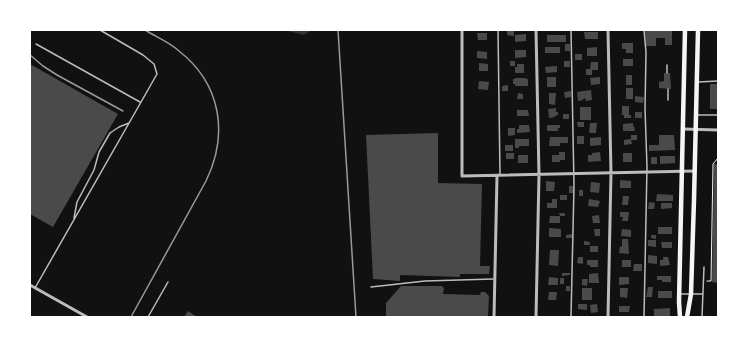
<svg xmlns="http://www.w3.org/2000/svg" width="748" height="347" font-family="Commissioner,sans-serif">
	<rect width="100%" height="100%" fill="#111"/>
	<!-- water -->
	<path fill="#333" d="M284,30h28l-8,5z"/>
	<!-- building -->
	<path fill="#4a4a4a" d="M507,30h7v6l-7,-1z
		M645,30h27v15h-7v-7h-9v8h-10z
		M584,32h14v7h-13z
		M477,33h10v7h-9z
		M526,34v7l-11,1v-7z
		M547,35h19v7h-19z
		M622,43h11v10h-7v-4h-4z
		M565,44h5v7h-5z
		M545,47h15v6h-15z
		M597,47v9h-10v-8z
		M515,50h11v7l-11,1z
		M477,51l10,1v7l-10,-1z
		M575,54h7v6h-7z
		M623,59h10v7h-10z
		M510,61h5v5h-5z
		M564,61h6v6h-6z
		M591,62h7v8h-6v5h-6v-6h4z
		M479,63l9,1v7h-9z
		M30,64l88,50 -65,113 -23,-13z
		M517,64h7v9h-9v-6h2z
		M557,66v6l-11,1 -1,-6z
		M664,73h6l1,16 -12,-1v-6l5,-1z
		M626,75h6v10h-6z
		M547,77h9v10h-9z
		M600,77v7l-9,1 -1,-7z
		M515,78h11v1h2v7h-13v-2h-2v-5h2z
		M479,81l10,1 -1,8 -10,-1z
		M710,84h8v25h-8z
		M508,85v6h-6v-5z
		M626,88h7v11h-7z
		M591,90l1,10 -6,1 -1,-3 -2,1v1l-5,1 -1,-9z
		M571,91v6l-6,1 -1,-6z
		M518,93l5,1v5h-6z
		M549,93h7l-1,12 -6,-1z
		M635,96l9,1 -1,6 -8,-1z
		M622,106h7v9h2v3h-7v-3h-2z
		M580,107h11v13h-11z
		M556,108v4h2v3l-3,1v1l-6,1 -1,-9z
		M517,110h11l1,6h-12z
		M635,112h7v6h-7z
		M563,114h6v5h-6z
		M577,122h7v5h-6z
		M590,123h7l-1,10h-7z
		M633,123v3h1l1,5h-12v-7z
		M519,125h10l1,7 -13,1v-4h2z
		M547,125h13v3h-2v3h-11z
		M508,128h7v7l-7,1z
		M438,133v50l44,1 -2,82h10l-1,8h-29v3l-60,-2v6l-27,-2 -7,-144z
		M631,135h6v5h-6l1,4 -8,1v-5l7,-1z
		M659,135h15l1,15 -26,1v-6h10z
		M577,136h7v8h-7z
		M550,137h18v6h-8v3h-11z
		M601,137v8l-11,1v-8z
		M515,139h14v7h-10v2h-4z
		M505,145h8v6h-8z
		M559,152h6v8h-5v2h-8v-7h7z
		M600,152l1,9 -13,1v-7h4v-2z
		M506,153h8v6h-8z
		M623,153h9v9h-9z
		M518,155h10v8h-10z
		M660,156h15v7l-15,1z
		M651,157h6v7h-6z
		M714,164h4v119l-6,-1z
		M620,180l11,1v7h-11z
		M546,181l9,1 -1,9h-8z
		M591,182l9,1 -1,10 -9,-1z
		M569,186h4v7h-4z
		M579,190h4v6h-4z
		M657,194l16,1v6h-17z
		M560,195h7v5h-7z
		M623,196h6l-1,9h-6z
		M552,199h5v9h-10v-5h5z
		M589,199l11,2 -2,6 -10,-1z
		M649,202l6,1 -1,6h-6z
		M661,203h11v5l-11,1z
		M620,212h9l-1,9h-6l1,-4h-3z
		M559,213h6v3h-5z
		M599,215l1,8h-7l-1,-7z
		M550,216h10v7h-11z
		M658,227h14v7h-14z
		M549,228l12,1v8h-12z
		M594,229h6v7h-5z
		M622,229l9,1v7l-10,-1z
		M572,234v4h-6v-3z
		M651,235h5v4l-5,-1z
		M622,239h6l1,15 -10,-1 1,-7 2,1z
		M648,240h8v7l-8,-1z
		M584,241l6,1v3h-6z
		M661,242h11v6h-10z
		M590,246h8v6h-8z
		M550,250h9l-1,16 -9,-1z
		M648,255l9,1v8l-9,-1z
		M578,257h5v7l-6,-1z
		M663,257h5l2,8 -10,1v-6h3z
		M587,260h11v7h-8v-2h-3z
		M622,260h9v7h-9z
		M634,264h8v7h-9z
		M562,273h8v2l-8,1z
		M598,273l1,10h-10v-9z
		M657,276h14v6h-9v-2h-5z
		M549,277l9,1v7h-10z
		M619,277h10v7l-10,1z
		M560,278h4v6h-4z
		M582,279h6l-1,7 -5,-1z
		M401,286h41l2,2 -1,6 37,1 1,-3h4l4,4 -1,21h-102v-14z
		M566,286h4v5h-4z
		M648,287h5l-1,10h-6z
		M582,288h10v12h-10z
		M620,288h8l-1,10 -7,-1z
		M658,291h14v7h-14z
		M549,292h8l-1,8h-8z
		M578,304h9v6l-9,-1z
		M597,304l1,8 -7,1 -1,-8z
		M619,306h11l-1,6h-10z
		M670,308v8h-16v-7z
		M188,311l9,6h-13z"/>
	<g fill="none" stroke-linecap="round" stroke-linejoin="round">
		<!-- path -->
		<path stroke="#f5f5f5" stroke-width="1" d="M707,281h4l2,-117 5,-6"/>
		<!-- service -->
		<path stroke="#bcbcbc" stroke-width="1.5" d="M498,30l2,145
			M571,30l3,156 -3,131
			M36,44l104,58
			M667,73v-8
			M698,82l20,-1
			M668,89v11
			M698,115h20
			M74,218l3,-16 17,-32 5,-18 11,-19 9,-6 10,-4
			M371,287l54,-6 68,-2
			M35,288l122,-214 -3,-10 -11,-9 -43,-25
			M680,294h23
			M148,317l20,-35
			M644,317l3,-150 -2,-58 1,-57 -2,-22
			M702,317l2,-50"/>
		<!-- minor -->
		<path stroke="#bcbcbc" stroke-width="3" d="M462,30v146l233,-5
			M608,30l3,143 -3,144
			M683,129l35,1
			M30,285l57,32
			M494,317l3,-141
			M536,317l3,-142 -3,-145"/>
		<!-- primary -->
		<path stroke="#f5f5f5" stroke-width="4.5" d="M680,317l-1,-15 6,-272
			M687,317l4,-23 3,-94 4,-170"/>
		<!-- rail -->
		<path stroke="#9a9a9a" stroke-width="1.5" d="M338,30l18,287
			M30,55l13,11 14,9 66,36
			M131,317l75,-136c23,-47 15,-97 -27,-130 -10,-9 -23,-14 -34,-21"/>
	</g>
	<!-- border -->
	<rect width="748" height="347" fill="none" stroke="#ffffff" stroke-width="62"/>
</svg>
